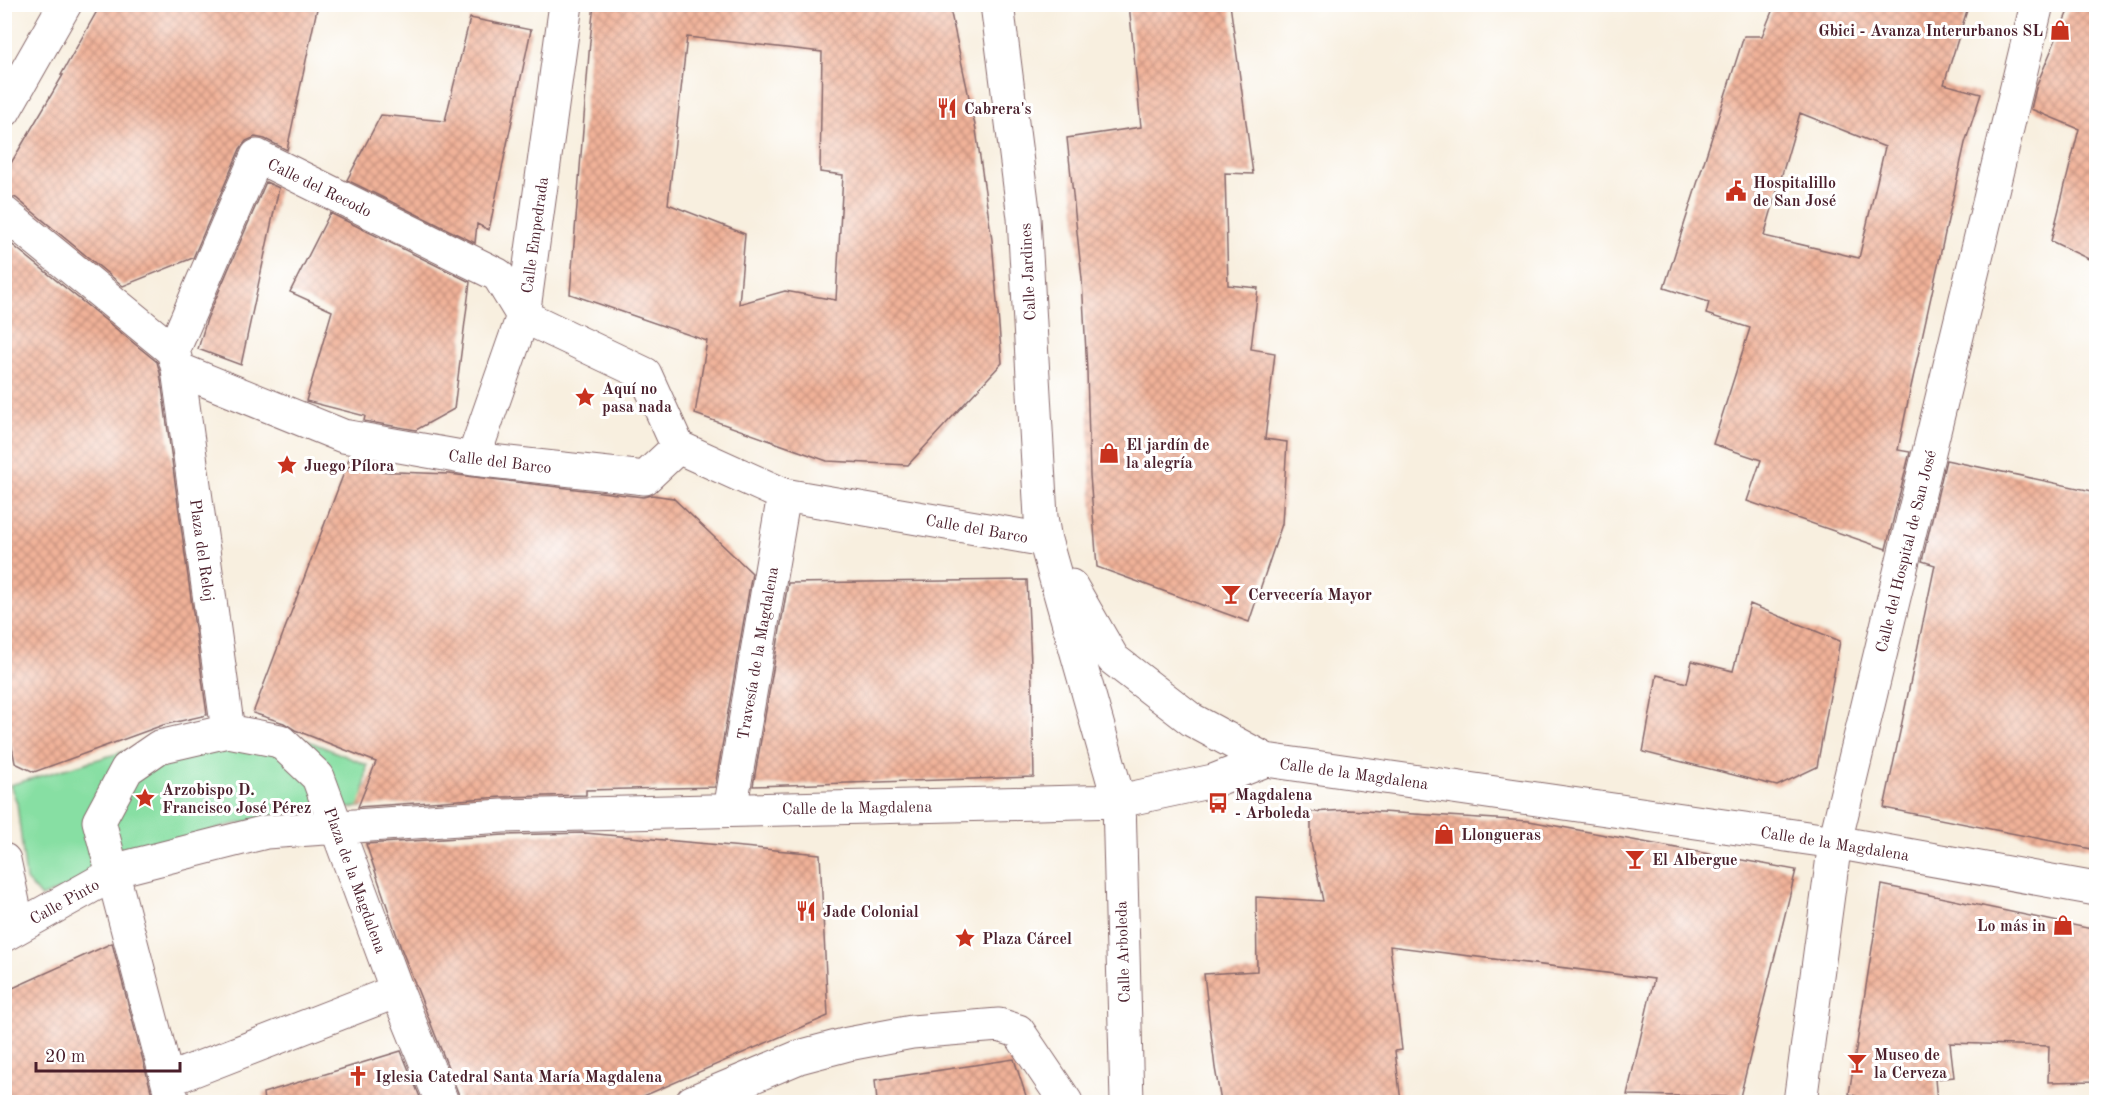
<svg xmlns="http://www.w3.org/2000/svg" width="2101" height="1107" font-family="'Old Standard TT',serif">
	<defs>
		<pattern id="building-cross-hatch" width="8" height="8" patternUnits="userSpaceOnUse" patternTransform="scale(1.5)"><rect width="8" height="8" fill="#f1b299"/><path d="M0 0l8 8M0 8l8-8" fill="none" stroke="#c5907d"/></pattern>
	</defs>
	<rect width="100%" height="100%" fill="#fff"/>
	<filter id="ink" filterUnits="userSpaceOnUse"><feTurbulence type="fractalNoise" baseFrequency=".0167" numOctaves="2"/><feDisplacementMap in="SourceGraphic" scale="12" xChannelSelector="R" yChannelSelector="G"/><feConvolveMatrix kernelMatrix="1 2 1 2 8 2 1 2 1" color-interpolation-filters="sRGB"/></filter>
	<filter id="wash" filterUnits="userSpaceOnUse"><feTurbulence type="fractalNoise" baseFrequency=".008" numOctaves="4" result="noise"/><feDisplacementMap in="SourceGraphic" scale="24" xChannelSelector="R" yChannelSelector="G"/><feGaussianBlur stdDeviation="1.35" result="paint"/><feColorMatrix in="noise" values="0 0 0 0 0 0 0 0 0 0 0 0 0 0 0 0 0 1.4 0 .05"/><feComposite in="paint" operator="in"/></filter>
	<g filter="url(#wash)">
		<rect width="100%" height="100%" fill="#f8efdf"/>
		<!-- park -->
		<path fill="#87dfa3" stroke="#687f67" stroke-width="1.5" d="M287,732l80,33 -5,42 -56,4 -81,15 -184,71 -15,-17 -9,-77 -7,-18 164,-48z"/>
		<g id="blocks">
			<!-- building -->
			<path fill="url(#building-cross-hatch)" fill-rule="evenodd" d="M101,4h217l-31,146 -22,-11 -10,-2 -9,4 -6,8 -47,109 -70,28 -107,-88 -12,-3v-20l59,-100h-2z
				M594,4h355l27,126 16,110 10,123 -94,102 -81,-4 -132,-47 12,-73 -137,-47 20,-253zM687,37l135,15 -2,120 23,3 -7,125 -51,-9 -46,13 6,-70 -77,-30z
				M1129,4h101l23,170 -28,-1 3,112 30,3 -7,61 24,4 -10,86 22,3 -5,82 -33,98 -152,-55 -7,-92 -3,-104 -5,-92 -15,-141 74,-11z
				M1775,4h194l-25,80 37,10 -16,49 -56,253 -11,54 12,2 -24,97 -139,-48 14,-41 -48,-16 37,-116 -44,-14 3,-12 -45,-14 80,-252h18zM1800,113l85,34 -26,111 -95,-22z
				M2071,4h26v259l-46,-22 28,-112 -48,-20 6,-25z
				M470,18l61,12 -42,200 -12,-6 -2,19 -128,-63 34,-65 64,6z
				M266,182l13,6 -38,177 -43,-16 9,-30z
				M330,213l140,69 -16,127 -38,21 -52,-9 1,-5 -59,-15 26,-90 -42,-19z
				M4,238l153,124 3,11 47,342 -44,10 -129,47 -19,-9 -11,-57z
				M350,456l14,3 -19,10z
				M1946,460l151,32v358l-213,-42 51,-243 -13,-4z
				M345,470l104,4 194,23 9,-2 21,3 79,75 -37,214 -129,3v5l-84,2 -144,10 18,-45 -81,-32 -11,-7 -31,-10z
				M1027,580l5,104 2,93 -281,9 35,-203z
				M1750,604l90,37 -23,126 -40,19 -134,-34 14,-77 30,8 5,-22 41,10z
				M1348,810l181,11 267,49 -56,227 -113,-2 27,-116 -264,-33 12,104 -7,1 6,51h-180l-6,-34 -11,-94 53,-3 -1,-74 67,4 -12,-58v-31z
				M585,833l235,21 8,162 -198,86h-170l-1,-7 -58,-147 -35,-104 138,-9z
				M1882,885l215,45v151l-49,1 1,-36 -99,-3 4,34 -19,2 2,23h-82l1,-6 -7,-2z
				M112,943l42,159h-150v-110z
				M401,1051l21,51h-158l-1,-9z
				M1014,1059l14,43h-151l-2,-22z"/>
		</g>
	</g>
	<g filter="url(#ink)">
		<use href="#blocks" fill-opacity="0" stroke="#87686a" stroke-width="1.5"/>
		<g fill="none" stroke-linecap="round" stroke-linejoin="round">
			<!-- minor casing -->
			<g stroke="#87686a" stroke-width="35">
				<path id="minor" d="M997,4l27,214 17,299 4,23 74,261 8,301
					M4,111l61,-107
					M4,213l169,138 5,18 165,67 130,23 172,19 33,-31
					M523,316l122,58 33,73
					M173,351l84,-195 241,119 25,41
					M178,369l50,362
					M678,447l106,48 261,45
					M473,459l50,-143 43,-312
					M1071,586l42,73 79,61 74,40
					M730,810l54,-315
					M4,860l14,66
					M4,935l120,-67 142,-36 237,-16 616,-15 94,-20 53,-21 569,82 261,47
					M168,1080l229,-89
					M173,1102l-74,-281 28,-52 32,-22 69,-16 52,10 38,36 79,214 45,111
					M692,1102l107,-45 49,-13 64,-12 87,-7 19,6 48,71
					M1800,1102l35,-260 202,-838"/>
			</g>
			<!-- minor -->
			<use href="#minor" stroke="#fff" stroke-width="33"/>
		</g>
	</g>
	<!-- icons -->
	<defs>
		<g id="shop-bare" transform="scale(1.62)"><path d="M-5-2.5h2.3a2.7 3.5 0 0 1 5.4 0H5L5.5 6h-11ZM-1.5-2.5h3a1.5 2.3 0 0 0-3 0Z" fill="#c8321e" stroke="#fff" stroke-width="2.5" paint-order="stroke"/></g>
		<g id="restaurant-bare" transform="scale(1.62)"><path d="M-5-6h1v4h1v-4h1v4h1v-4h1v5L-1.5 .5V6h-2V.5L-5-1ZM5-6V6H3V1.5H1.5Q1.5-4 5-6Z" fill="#c8321e" stroke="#fff" stroke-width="2.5" paint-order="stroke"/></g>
		<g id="civic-bare" transform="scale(1.62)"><path d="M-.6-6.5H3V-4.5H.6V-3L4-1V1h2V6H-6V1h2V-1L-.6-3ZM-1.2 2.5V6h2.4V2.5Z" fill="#c8321e" stroke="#fff" stroke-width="2.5" paint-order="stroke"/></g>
		<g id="sight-bare" transform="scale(1.62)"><path d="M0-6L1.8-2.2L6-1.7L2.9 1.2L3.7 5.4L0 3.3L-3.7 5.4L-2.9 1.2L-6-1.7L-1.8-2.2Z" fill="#c8321e" stroke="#fff" stroke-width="2.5" paint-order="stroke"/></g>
		<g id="bar-bare" transform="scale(1.62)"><path d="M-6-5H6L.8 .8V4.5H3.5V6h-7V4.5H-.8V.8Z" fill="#c8321e" stroke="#fff" stroke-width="2.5" paint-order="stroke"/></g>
		<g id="bus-bare" transform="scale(1.62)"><path d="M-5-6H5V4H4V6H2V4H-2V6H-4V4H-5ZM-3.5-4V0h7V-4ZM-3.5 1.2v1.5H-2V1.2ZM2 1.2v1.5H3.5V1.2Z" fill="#c8321e" stroke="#fff" stroke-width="2.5" paint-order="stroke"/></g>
		<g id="church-bare" transform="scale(1.62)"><path d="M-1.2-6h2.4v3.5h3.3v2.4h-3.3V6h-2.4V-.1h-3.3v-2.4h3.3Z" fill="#c8321e" stroke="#fff" stroke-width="2.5" paint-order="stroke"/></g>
	</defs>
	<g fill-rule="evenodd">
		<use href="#shop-bare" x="2060" y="30"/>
		<use href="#restaurant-bare" x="947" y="108"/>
		<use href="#civic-bare" x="1736" y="191"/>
		<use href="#sight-bare" x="585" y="397"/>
		<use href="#shop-bare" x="1109" y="453"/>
		<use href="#sight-bare" x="287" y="465"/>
		<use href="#bar-bare" x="1231" y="594"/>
		<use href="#sight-bare" x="145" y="798"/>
		<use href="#bus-bare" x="1218" y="803"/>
		<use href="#shop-bare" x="1444" y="834"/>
		<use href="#bar-bare" x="1635" y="859"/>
		<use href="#restaurant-bare" x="806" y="911"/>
		<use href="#shop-bare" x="2063" y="925"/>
		<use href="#sight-bare" x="965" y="938"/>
		<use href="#bar-bare" x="1857" y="1063"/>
		<use href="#church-bare" x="358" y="1076"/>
	</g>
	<g text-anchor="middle" stroke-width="6" stroke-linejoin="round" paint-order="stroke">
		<!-- poi labels -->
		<g font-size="16" font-weight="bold" fill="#4a1f2b" stroke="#fff" text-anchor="start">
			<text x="2043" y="36" text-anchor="end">Gbici - Avanza Interurbanos SL</text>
			<text x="964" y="114">Cabrera's</text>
			<text x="1753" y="188">Hospitalillo<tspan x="1753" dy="18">de San José</tspan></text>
			<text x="602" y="394">Aquí no<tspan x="602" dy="18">pasa nada</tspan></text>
			<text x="1126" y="450">El jardín de<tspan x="1126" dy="18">la alegría</tspan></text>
			<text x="304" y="471">Juego Pílora</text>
			<text x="1248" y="600">Cervecería Mayor</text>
			<text x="162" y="795">Arzobispo D.<tspan x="162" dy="18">Francisco José Pérez</tspan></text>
			<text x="1235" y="800">Magdalena<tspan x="1235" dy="18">- Arboleda</tspan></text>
			<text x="1461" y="840">Llongueras</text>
			<text x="1652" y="865">El Albergue</text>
			<text x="823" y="917">Jade Colonial</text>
			<text x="2046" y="931" text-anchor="end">Lo más in</text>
			<text x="982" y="944">Plaza Cárcel</text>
			<text x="1874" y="1060">Museo de<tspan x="1874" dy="18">la Cerveza</tspan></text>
			<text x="375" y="1082">Iglesia Catedral Santa María Magdalena</text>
		</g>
		<!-- street labels -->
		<g font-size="16" fill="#4a1f2b" stroke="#fff">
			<text transform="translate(320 187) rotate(26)" y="6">Calle del Recodo</text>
			<text transform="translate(534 235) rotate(-82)" y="6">Calle Empedrada</text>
			<text transform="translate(1027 272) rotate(-93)" y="6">Calle Jardines</text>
			<text transform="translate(500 461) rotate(7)" y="6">Calle del Barco</text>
			<text transform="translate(977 528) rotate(10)" y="6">Calle del Barco</text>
			<text transform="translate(203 550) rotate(82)" y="6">Plaza del Reloj</text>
			<text transform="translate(1905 551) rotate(-76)" y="6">Calle del Hospital de San José</text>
			<text transform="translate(757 653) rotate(-80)" y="6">Travesía de la Magdalena</text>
			<text transform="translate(1354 773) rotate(8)" y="6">Calle de la Magdalena</text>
			<text transform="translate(857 807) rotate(-1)" y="6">Calle de la Magdalena</text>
			<text transform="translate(1835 843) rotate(9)" y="6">Calle de la Magdalena</text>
			<text transform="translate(356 880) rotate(70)" y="6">Plaza de la Magdalena</text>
			<text transform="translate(64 901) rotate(-29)" y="6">Calle Pinto</text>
			<text transform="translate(1122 952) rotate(-92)" y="6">Calle Arboleda</text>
		</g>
	</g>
	<!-- margin -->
	<rect width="2101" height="1107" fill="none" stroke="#fff" stroke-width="24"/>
	<!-- scale -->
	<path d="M36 1062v9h144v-9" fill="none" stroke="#4a1f2b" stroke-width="3"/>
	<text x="45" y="1062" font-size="18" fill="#4a1f2b" stroke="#ffffff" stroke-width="4.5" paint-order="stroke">20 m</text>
</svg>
